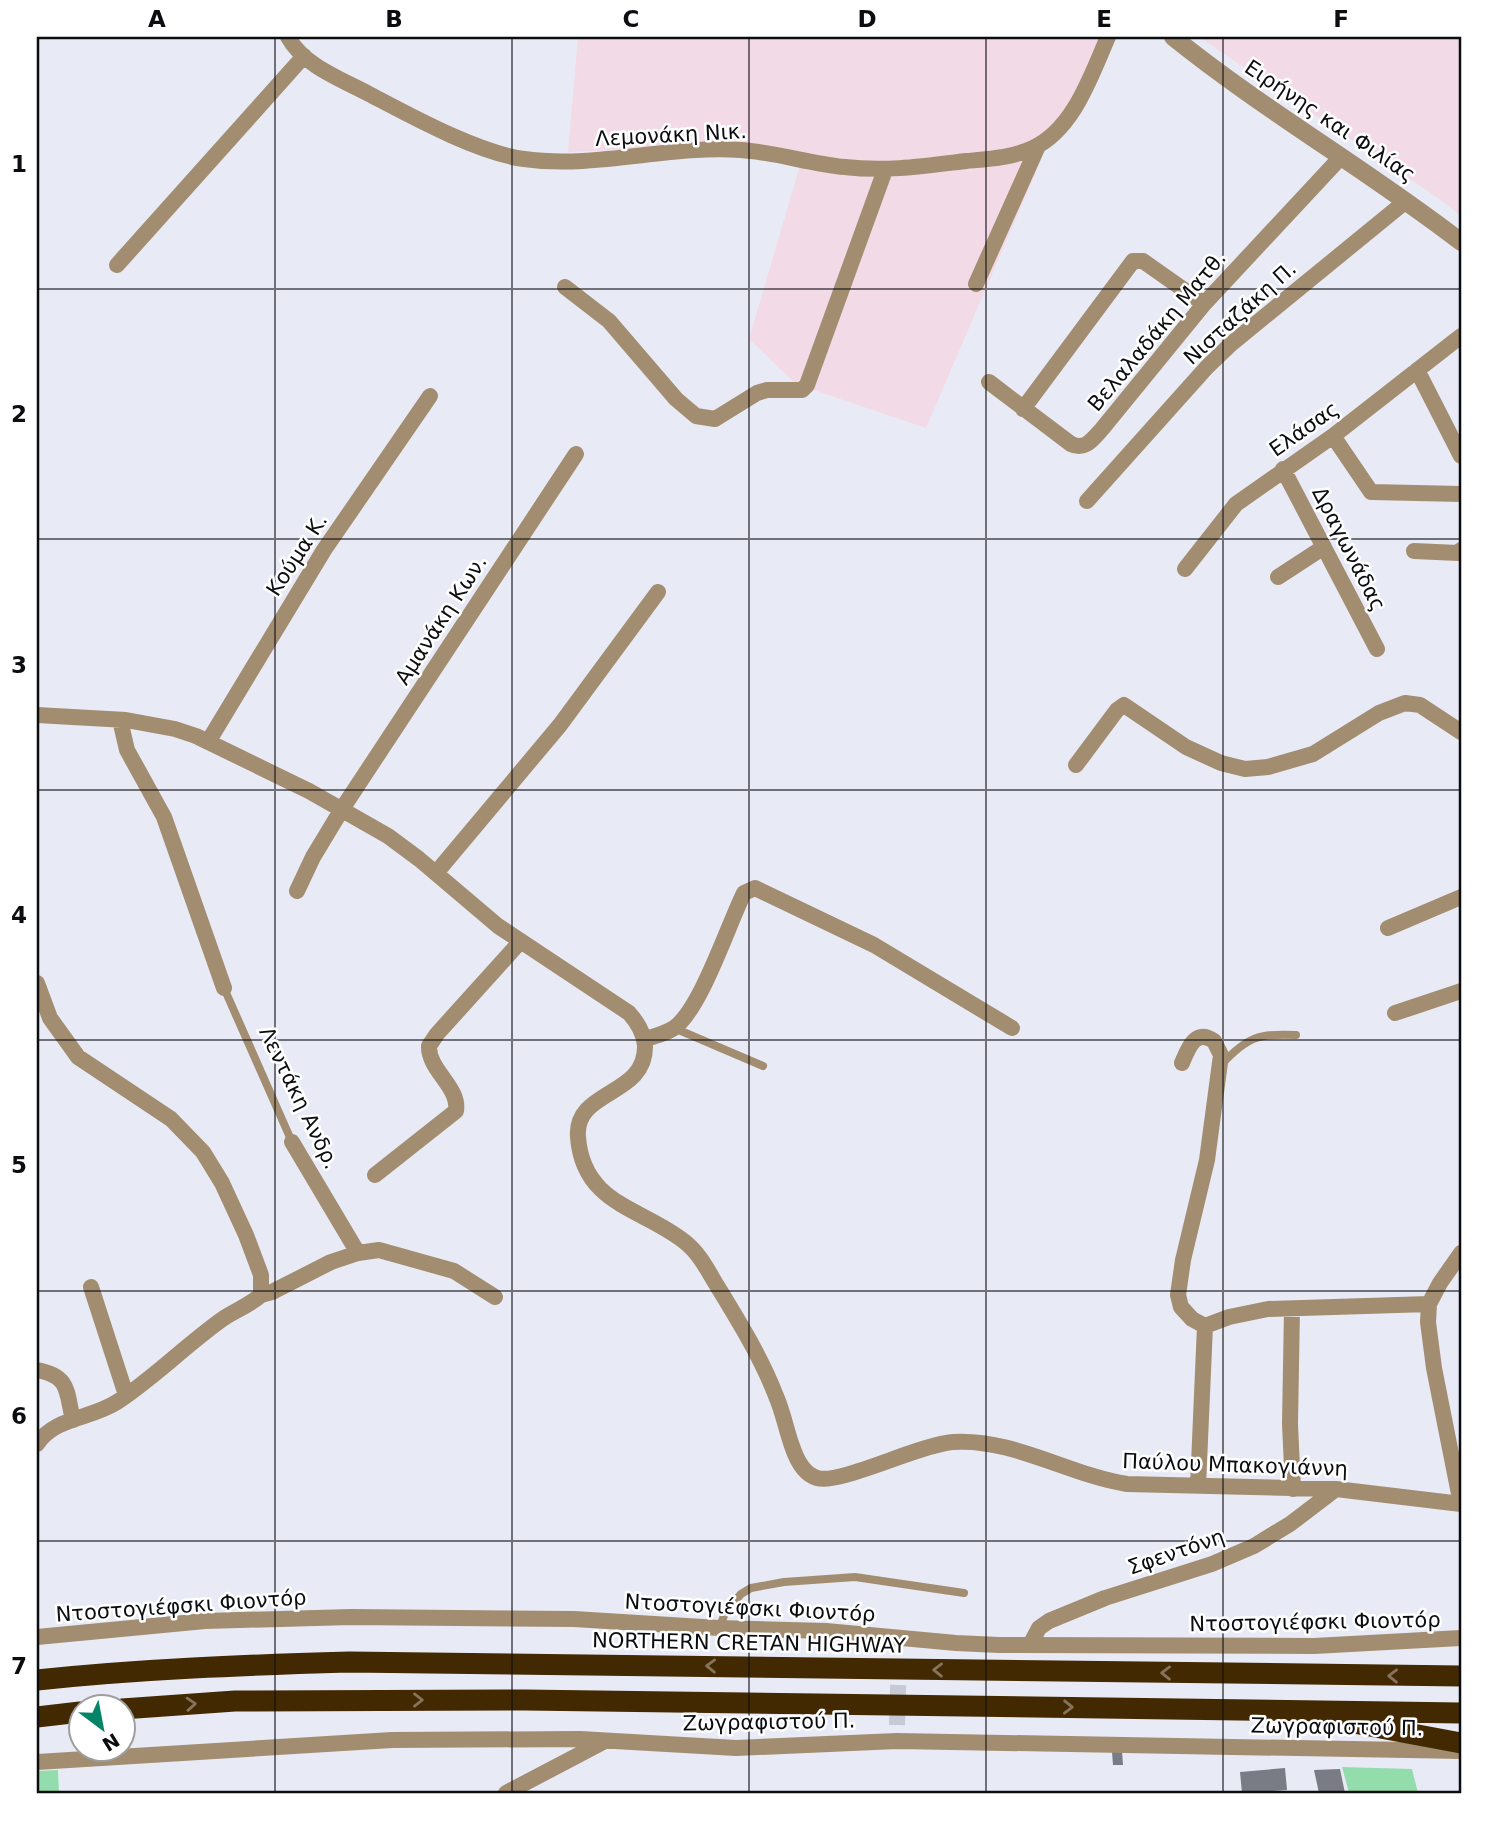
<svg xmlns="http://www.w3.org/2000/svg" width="1498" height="1830" font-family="'DejaVu Sans',sans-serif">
	<rect width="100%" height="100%" fill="#e8ebf6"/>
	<!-- industrial -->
	<path fill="#f2dae6" d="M578,37h523l-29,62 -44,61 14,-2 -116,270 -130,-44 -47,-45 55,-187 -51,-8 -185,8z
		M1199,37h262v179l-20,-16z"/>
	<!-- grass -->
	<path fill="#93ddac" d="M1342,1767l70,2 6,24h-69z
		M58,1770l1,23h-22v-22z"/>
	<!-- building -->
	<path fill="#797b85" d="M1122,1751l1,14h-10l-1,-13z
		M1285,1768l2,22 -14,1v2h-31l-2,-21z
		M1340,1769l5,24h-26l-5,-23z"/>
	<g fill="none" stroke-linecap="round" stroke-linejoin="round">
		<!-- minor-tunnel -->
		<path stroke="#c7cad4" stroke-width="16" stroke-dasharray="16 8" stroke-linecap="butt" d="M897,1725l2,-72"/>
		<!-- service -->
		<path stroke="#a38d71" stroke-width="8" d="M224,988l68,154
			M674,1028l89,38
			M1222,1064c25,-27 37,-31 74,-29
			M719,1628l7,-17 15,-17 10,-6 33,-6 71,-5 109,16"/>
		<!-- minor -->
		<path stroke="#a38d71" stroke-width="16" d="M288,37c16,29 53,42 81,57 42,22 109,59 155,65 72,10 145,-14 216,-9 36,2 70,14 105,17 40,5 80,-1 121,-6 22,-2 46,-3 67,-13 41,-19 58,-73 75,-111
			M117,265l187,-209
			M976,284l62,-138
			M565,287l44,34 67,78 20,17 19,3 42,-26 10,-3h35l5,-5 78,-215
			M1417,370l44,86
			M989,382l82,62c14,7 22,-5 31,-15l102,-125 137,-147
			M1023,409l110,-148h10l61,43
			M1333,436l38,56 90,2
			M1283,469l94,180
			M1087,501l120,-134 24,-23 175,-143
			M1414,551l44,2 3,-3
			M1185,569l51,-65 97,-68 128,-100
			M1278,577l46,-30
			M37,715l89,5 49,9 21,7 113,55 79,45 31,23 79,67 131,87c9,10 15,20 16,33 1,51 -71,43 -67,91 5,68 65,71 107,105 14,11 22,27 31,42 22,36 45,73 60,112 7,16 10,33 16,50 4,12 11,28 25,32 23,7 103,-34 136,-36 60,-4 116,33 174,42l209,5 125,15
			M120,720l7,30 37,67 60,171
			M208,742l116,-192 106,-154
			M1076,765l41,-55 7,-5 62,42 35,16 24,6 23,-2 45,-13 66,-41 26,-10 15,2 41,27
			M436,873l124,-148 98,-133
			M297,891l16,-34 29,-48 234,-355
			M1388,928l73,-31
			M37,983l13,35 28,39 93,62 32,33 19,31 24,52 15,40v20l11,-3 59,-30 27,-9 21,-3 75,21 41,26
			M1395,1013l66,-22
			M644,1040c10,-4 21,-6 30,-12 27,-19 54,-103 70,-135l11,-5 119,57 138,83
			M1182,1063c6,-14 13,-35 32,-22l7,14 -14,105 -24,100 -5,35 3,12 11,12 13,7 -7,160
			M292,1142l66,111
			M375,1175l81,-64c4,-24 -28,-41 -27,-65l8,-12 83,-92
			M91,1287l35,108
			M1292,1309l-2,115 3,65
			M1205,1326l24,-9 39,-8 161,-5
			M37,1370c33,6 29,21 36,50
			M37,1444c18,-27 54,-25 80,-42 38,-25 70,-58 107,-84 12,-8 26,-13 37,-23
			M1461,1504l-27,-136 -6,-46 1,-18 11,-21 21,-30
			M37,1637l168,-16 146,-4 223,2 145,9 107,3 130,12 43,2 315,1 147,-8
			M1030,1645l9,-17 10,-7 56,-23 107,-34 42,-18 36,-22 46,-35
			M37,1762l355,-22 188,-1 156,9 161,-7 564,10
			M506,1793l99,-52"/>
		<!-- tertiary -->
		<path stroke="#a38d71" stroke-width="18" d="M1173,37c92,74 195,133 288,205"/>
		<!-- motorway -->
		<path stroke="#432902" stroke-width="21" d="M37,1680c104,-11 208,-15 312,-18l1112,14
			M122,1709l113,-8 290,-1 936,13
			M37,1717l43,-5
			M1346,1718l13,6 102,19"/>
	</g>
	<!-- one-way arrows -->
	<defs><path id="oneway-chevron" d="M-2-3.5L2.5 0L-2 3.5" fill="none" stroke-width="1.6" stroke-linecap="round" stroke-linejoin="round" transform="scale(1.75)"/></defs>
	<g stroke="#85745b">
		<use href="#oneway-chevron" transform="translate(711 1666) rotate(-179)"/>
		<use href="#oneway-chevron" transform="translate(938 1670) rotate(-179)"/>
		<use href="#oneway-chevron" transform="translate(1166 1673) rotate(-179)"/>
		<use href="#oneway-chevron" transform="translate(1393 1676) rotate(-179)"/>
		<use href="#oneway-chevron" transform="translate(418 1700)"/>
		<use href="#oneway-chevron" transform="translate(191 1704) rotate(-4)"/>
		<use href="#oneway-chevron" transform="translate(1068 1707) rotate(1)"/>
	</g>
	<!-- grid -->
	<path fill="none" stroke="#0c0d10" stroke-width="2" stroke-opacity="0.55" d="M275,37v1756M512,37v1756M749,37v1756M986,37v1756M1223,37v1756M37,289h1424M37,539h1424M37,790h1424M37,1040h1424M37,1291h1424M37,1541h1424"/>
	<g text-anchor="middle" stroke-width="5" stroke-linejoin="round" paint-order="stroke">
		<!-- street labels -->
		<g font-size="21" fill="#0c0d10" stroke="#fff">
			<text transform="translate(1330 121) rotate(34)" y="7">Ειρήνης και Φιλίας</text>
			<text transform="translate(671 135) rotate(-3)" y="7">Λεμονάκη Νικ.</text>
			<text transform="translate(1240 313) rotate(-42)" y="7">Νισταζάκη Π.</text>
			<text transform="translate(1157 331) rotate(-50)" y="7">Βελαλαδάκη Ματθ.</text>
			<text transform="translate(1304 429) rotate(-35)" y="7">Ελάσας</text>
			<text transform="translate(1349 549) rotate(63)" y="7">Δραγωνάδας</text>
			<text transform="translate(297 555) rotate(-57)" y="7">Κούμα Κ.</text>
			<text transform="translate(441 620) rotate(-57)" y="7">Αμανάκη Κων.</text>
			<text transform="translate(299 1098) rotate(64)" y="7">Λεντάκη Ανδρ.</text>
			<text transform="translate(1235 1465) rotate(2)" y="7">Παύλου Μπακογιάννη</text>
			<text transform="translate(1176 1552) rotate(-19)" y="7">Σφεντόνη</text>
			<text transform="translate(181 1606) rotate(-4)" y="7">Ντοστογιέφσκι Φιοντόρ</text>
			<text transform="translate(750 1608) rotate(3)" y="7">Ντοστογιέφσκι Φιοντόρ</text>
			<text transform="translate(1315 1622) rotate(-1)" y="7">Ντοστογιέφσκι Φιοντόρ</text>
			<text transform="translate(749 1643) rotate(1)" y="7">NORTHERN CRETAN HIGHWAY</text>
			<text transform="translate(769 1722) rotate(-1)" y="7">Ζωγραφιστού Π.</text>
			<text transform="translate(1337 1727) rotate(1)" y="7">Ζωγραφιστού Π.</text>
		</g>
	</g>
	<!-- border -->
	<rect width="1498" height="1830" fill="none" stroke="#ffffff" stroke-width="77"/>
	<!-- north arrow -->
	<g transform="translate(102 1728) rotate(148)"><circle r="33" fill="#ffffff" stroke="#9e9e9f" stroke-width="2"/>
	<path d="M0-5L12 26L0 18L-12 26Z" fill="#048567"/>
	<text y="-10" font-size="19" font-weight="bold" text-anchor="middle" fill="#0c0d10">N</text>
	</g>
	<rect x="38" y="38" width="1422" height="1754" fill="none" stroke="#0c0d10" stroke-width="2.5"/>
	<g font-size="23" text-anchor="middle" font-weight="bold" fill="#0c0d10">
		<text x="157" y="27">A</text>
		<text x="394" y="27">B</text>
		<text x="631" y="27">C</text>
		<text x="867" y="27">D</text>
		<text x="1104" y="27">E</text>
		<text x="1341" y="27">F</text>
		<text x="19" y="172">1</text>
		<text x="19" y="422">2</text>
		<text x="19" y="673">3</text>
		<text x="19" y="923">4</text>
		<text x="19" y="1173">5</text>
		<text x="19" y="1424">6</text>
		<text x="19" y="1674">7</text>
	</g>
</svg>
